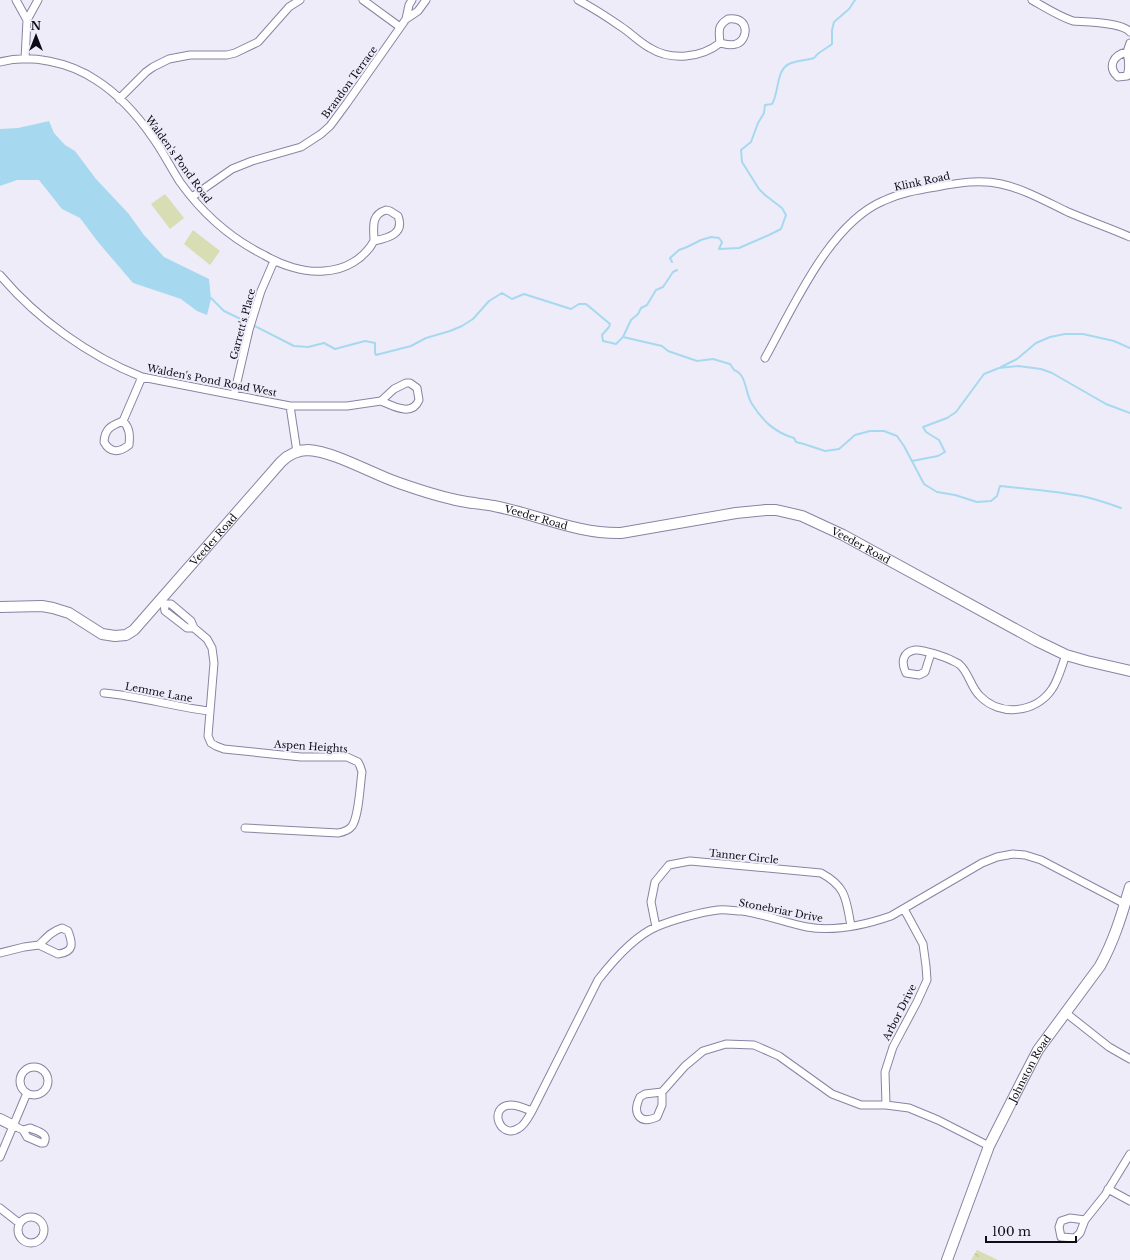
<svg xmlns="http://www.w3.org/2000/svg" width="1130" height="1260" font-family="'Libre Baskerville',serif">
	<defs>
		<pattern id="forest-crowns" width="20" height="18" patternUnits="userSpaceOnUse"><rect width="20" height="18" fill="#d9ddb3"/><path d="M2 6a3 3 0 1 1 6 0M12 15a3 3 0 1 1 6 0" fill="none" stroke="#b9bc99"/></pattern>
	</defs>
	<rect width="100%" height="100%" fill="#efecfa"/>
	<!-- green -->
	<path fill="#d9ddb3" d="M165,194l19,24 -14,11 -19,-25z
		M193,230l27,21 -10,14 -26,-21z"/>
	<!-- forest -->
	<path fill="url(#forest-crowns)" d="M977,1250l21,10h-27z"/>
	<!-- water -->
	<path fill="#a6d9ef" d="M49,121l5,12 11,12 10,6 21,28 32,34 16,22 20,22 45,22 2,20 -4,16 -10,-4 -16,-12 -48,-16 -35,-41 -18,-24 -18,-9 -23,-29h-22l-17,6v-57l18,-1z"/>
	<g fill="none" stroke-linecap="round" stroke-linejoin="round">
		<!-- stream -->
		<path stroke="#a6d9ef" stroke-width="2" d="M672,262l-2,-4 9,-8 8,-3 14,-7 10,-3 8,1 3,4 -3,7 20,-1 30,-13 12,-6 5,-14 -4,-7 -17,-13 -6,-6 -17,-27 -1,-12 10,-8 7,-19 6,-10 1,-8 7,-1c7,-11 4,-34 17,-40 6,-3 18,-4 25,-6 5,-7 11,-8 18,-14v-14l2,-8 15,-13 6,-9
			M211,298l13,13 25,12
			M253,325l41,21 14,1 16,-4 11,6 30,-8 10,2v10l1,2 35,-9 15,-8 24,-7 12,-5 11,-7 16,-18 13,-8 10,6 12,-5 47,15 8,-5h7l24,20 -1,3 -7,8 1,6 13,3 7,-7 8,-17 7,-6 3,-6 6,-3 9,-15 7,-3 10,-15 4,-2
			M623,337l39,9 6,5 29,10 16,-2 17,5 4,6c13,4 11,24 18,34 11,17 22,28 42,34l2,4 8,2 21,7 14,-2 16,-14 15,-4h14l13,5 7,10 20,38 13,8 18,3 22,7 14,-1 6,-5 3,-10c29,3 58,5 86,11 12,3 24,7 35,11
			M1001,367l16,-8 19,-16 14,-6 15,-3h18l31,7 16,7
			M912,461l26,-5 7,-4 -6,-12 -13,-8 -3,-5 24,-9 9,-6 28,-38 15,-6 19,-2 23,3 11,4 54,31 24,9"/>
		<!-- street casing -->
		<g stroke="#8983a2" stroke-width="9">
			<path id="street" d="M16,0l11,20 11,-20
				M363,0l37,27
				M578,0c15,8 29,17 42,26 11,7 19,16 30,22 21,13 51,10 70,-5
				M1032,0c14,8 26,16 41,21 14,1 49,1 57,11
				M406,19l3,-14 3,-5
				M728,19c23,-3 20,22 8,25 -6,2 -11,0 -16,-1 -1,-12 -3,-17 8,-24z
				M1127,52c2,9 3,16 0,24l-9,1c-11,-10 -5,-22 9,-25z
				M1127,52l3,-9
				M25,59l2,-39
				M0,62c31,-8 69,0 96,18 22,14 42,36 57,58 10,14 18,30 27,44 22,31 50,56 84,73 17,10 40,18 60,16 21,-1 40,-12 50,-30
				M119,99l27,-27 7,-5 16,-8 21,-4h37l8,-2 23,-11 31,-35 11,-7
				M192,197l40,-28 20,-8 49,-14 20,-13 9,-8 17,-23 59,-84 12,-8 8,-11
				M386,210l4,1 8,5c7,18 -10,22 -24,25 0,-13 -4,-26 12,-31z
				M0,275c37,44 89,81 142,102l148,29h57l34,-5
				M765,358c28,-50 64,-134 118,-157 17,-8 34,-11 53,-14 21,-4 44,-8 65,-3 23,5 46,18 67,28 21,9 42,16 62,25
				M406,383h4l7,5 2,12c-7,17 -26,6 -38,1l13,-12z
				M234,395l15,-65 12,-39 13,-30
				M290,406l7,46
				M123,421c7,7 7,15 6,24 -10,8 -19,8 -25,-3 1,-14 7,-16 19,-21l19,-44
				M164,604h7l20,17 3,7 13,11 5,9 2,15 -6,73 3,7 5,3 8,3 77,8h46l11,5 2,4 2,6c-2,13 -3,44 -10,54 -3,4 -8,6 -14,7l-93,-5
				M164,604l1,7 22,17h7
				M931,653l-6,19 -6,3 -13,-2c-5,-10 -4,-21 9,-23 7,-1 31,7 38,11 2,1 5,2 7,4 9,8 11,23 20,31 20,21 56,17 72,-7 6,-8 10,-24 14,-34
				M104,693c36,3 70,14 105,18
				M656,927l-5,-25 4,-20 14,-17 21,-4 131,12c26,14 25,27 30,53
				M62,928l6,3c5,13 6,21 -10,23l-19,-9c8,-8 13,-14 23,-17z
				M0,953l24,-6 15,-2
				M1066,1013l43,34 21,12
				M20 1081a14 14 0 1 1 28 0a14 14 0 1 1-28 0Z
				M662,1092v13l-5,12c-18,8 -25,-4 -17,-20l5,-3 17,-2 23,-26 18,-15 23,-7 28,1 25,11 53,38 29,11h25l23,3 29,12 51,26
				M886,1105l-1,-33 8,-25 24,-45 10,-22 -1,-14 -3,-22 -19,-35
				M532,1111c-6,-2 -14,-6 -21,-6 -24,1 -11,36 8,23 6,-3 10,-12 13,-17l66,-131c14,-18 37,-44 58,-53 16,-7 45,-15 62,-17 8,-1 17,1 24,1 22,3 44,12 65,16 28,5 58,-2 84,-11l91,-53 15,-6 16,-3 12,1 16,5 84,44
				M14,1126l9,4 4,7 14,6h3c5,-10 -7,-12 -14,-15l-7,2
				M0,1157l27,-64
				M1108,1189l22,12
				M0,1208l19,15
				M18 1230a13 13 0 1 1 26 0a13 13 0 1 1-26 0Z
				M1070,1218l15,2 -5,13 -5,5 -14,-1 -2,-10 2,-6z
				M1085,1220l20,-25 25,-41"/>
		</g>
		<!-- secondary casing -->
		<g stroke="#8983a2" stroke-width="12">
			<g id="secondary">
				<path id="s1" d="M0,607l42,-1 11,2 16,5 33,21 13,2 11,-1 8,-5 147,-168c7,-7 17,-12 27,-12 28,2 64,24 91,33 20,7 41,14 62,18 10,2 22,3 33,5 42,8 83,28 127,27l115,-20 30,-3h10l26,6 41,19 194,106 29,14 21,6 43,10"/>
				<path d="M0,1119l14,7"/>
				<path id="s2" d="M947,1260l42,-114 34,-67 15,-29 62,-84c14,-25 22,-52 30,-79"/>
			</g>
		</g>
		<!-- street -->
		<use href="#street" stroke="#fff" stroke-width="7"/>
		<!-- secondary -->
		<use href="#secondary" stroke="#fff" stroke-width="10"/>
	</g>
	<g text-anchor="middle" stroke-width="4" stroke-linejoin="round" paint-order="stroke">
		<!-- street labels -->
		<g font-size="10" fill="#0e0b16" stroke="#efecfa">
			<text transform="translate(349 82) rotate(-54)" y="4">Brandon Terrace</text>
			<text transform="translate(179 159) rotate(54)" y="4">Walden's Pond Road</text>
			<text transform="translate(922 181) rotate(-12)" y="4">Klink Road</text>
			<text transform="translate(242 324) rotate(-75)" y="4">Garrett's Place</text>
			<text transform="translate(212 380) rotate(11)" y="4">Walden's Pond Road West</text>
			<text dy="4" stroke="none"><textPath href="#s1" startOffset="635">Veeder Road</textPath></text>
			<text dy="4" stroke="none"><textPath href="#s1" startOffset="263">Veeder Road</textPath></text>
			<text dy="4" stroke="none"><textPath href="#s1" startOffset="971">Veeder Road</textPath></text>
			<text transform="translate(159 692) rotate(11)" y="4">Lemme Lane</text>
			<text transform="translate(311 746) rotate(4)" y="4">Aspen Heights</text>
			<text transform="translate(744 856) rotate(6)" y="4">Tanner Circle</text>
			<text transform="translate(781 910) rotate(11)" y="4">Stonebriar Drive</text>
			<text transform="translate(899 1012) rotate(-63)" y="4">Arbor Drive</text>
			<text dy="4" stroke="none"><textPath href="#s2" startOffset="209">Johnston Road</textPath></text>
		</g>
	</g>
	<!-- north arrow -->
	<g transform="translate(36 36)" stroke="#efecfa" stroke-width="3" paint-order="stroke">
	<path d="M0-3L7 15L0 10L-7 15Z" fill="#0e0b16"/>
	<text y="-6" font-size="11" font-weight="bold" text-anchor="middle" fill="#0e0b16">N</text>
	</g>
	<!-- scale -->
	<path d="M986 1236v6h90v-6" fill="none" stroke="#0e0b16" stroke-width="2"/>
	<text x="992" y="1236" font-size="12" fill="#0e0b16" stroke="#efecfa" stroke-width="3" paint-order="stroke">100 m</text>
</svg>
